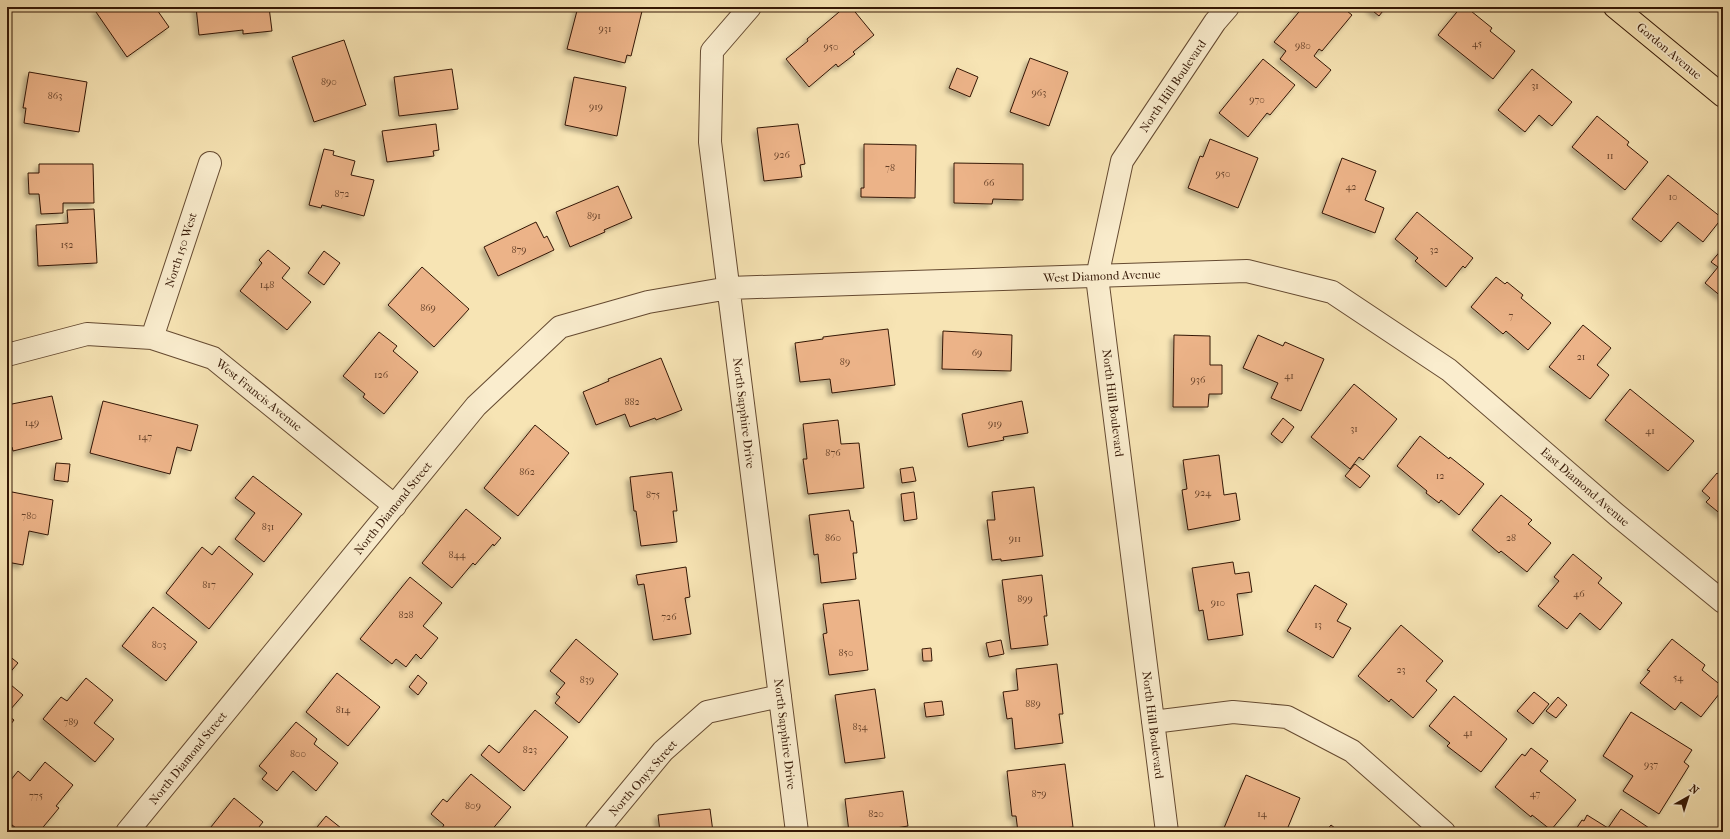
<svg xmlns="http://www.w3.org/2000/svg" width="1730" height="839" font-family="'IM FELL French Canon',serif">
	<defs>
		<filter id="shadow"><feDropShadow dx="-3.5" dy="3.5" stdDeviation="2" flood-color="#0004"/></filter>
	</defs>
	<rect width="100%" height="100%" fill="#f7e4b4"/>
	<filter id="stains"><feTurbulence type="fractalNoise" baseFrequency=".005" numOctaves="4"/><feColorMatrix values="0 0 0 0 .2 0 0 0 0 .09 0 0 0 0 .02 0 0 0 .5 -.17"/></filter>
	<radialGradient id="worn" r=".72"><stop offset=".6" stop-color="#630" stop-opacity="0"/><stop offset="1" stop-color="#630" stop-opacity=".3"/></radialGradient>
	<!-- building -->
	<path fill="#ecb388" stroke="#341705" filter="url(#shadow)" d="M103,7h52l14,20 -42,30 -31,-45z
		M196,7h73l3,24 -29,3v-4l-44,5z
		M578,7h65l-12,49 -4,-1 -2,8 -58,-14z
		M845,7h6l23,28 -21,17 2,2 -17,13 -2,-3 -27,23 -23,-28 22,-18 -1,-2z
		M1303,7h39l10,8 -30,36 -3,-2 -5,7 17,14 -15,18 -36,-29 6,-8 -12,-9z
		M1368,7h18l-7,9z
		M1461,7h5l26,21 -2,3 25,20 -22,28 -55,-44z
		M344,40l22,65 -52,17 -22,-65z
		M1030,58l38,14 -19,54 -39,-14z
		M1263,59l32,26 -25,30 -3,-2 -19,24 -29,-24z
		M957,68l21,9 -8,20 -21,-9z
		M452,69l6,40 -59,7 -5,-39z
		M1532,69l40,33 -20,24 -13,-11 -14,17 -27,-22z
		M29,72l58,10 -8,50 -55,-9 2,-15h-3z
		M574,77l52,10 -9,49 -52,-11z
		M1597,116l32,26 -2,3 21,17 -23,28 -53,-43z
		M436,124l3,26 -6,1 1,5 -47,6 -5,-31z
		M798,124l7,40 -5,1 2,12 -38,4 -7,-53z
		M1210,139l48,19 -20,50 -50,-20 12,-32 3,1z
		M864,144l52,1 -1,53 -54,-1v-9h3z
		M324,149l10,2 -1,4 22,6 -4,14 23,5 -10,36 -42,-11 -1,3 -12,-3z
		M1342,158l34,13 -11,29 19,8 -9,25 -53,-20z
		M954,163l69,1v36l-30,-1 -1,5 -38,-1z
		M39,164h54l1,39h-31v10l-22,1 -2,-20h-10l-1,-21h11z
		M1668,175l54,43 -19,24 -25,-20 -17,20 -29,-23z
		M618,186l14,32 -28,12 1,2 -35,15 -14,-35z
		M94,209l3,54 -59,3 -2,-41 32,-2 -1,-13z
		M1417,212l56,46 -8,10 -2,-2 -17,21 -31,-26 3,-3 -23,-19z
		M536,222l8,16 3,-2 7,14 -56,26 -14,-29z
		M1723,248v50l-18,-15 13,-16 -7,-5z
		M268,250l22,18 -8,10 29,24 -24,28 -47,-39 22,-28 -3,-3z
		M324,251l16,12 -16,22 -16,-12z
		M422,267l47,42 -35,38 -46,-42z
		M1496,277l9,7 2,-2 16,13 -2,3 30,25 -23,27 -22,-19 -3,3 -32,-27z
		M1583,325l28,23 -14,17 12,10 -19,24 -41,-32z
		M888,329l7,56 -63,8 -2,-14 -30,3 -5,-39 28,-4v-2z
		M943,331l69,4 -1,36 -69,-2z
		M379,332l18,14 -4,5 25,21 -34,42 -21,-17 2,-3 -22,-18z
		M1174,335l36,1v29h12v29h-13l-1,13h-35z
		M1258,335l25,11 2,-4 39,17 -23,52 -30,-13 7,-15 -35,-15z
		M661,358l21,52 -26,10 -1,-2 -25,9 -5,-13 -29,11 -13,-33 26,-11 -1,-2z
		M1354,384l43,35 -34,41 -4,-3 -9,12 -39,-32z
		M1630,389l64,52 -26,30 -63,-51z
		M52,396l10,43 -49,12 -1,-4 -5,2v-44z
		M103,401l95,24 -7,26 -14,-4 -7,27 -80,-21z
		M1022,401l6,32 -25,4 1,3 -36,7 -6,-33z
		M1283,418l11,9 -12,16 -11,-9z
		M838,420l3,24 18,-1 5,45 -56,6 -5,-35h4l-4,-35z
		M535,425l34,28 -51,63 -34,-28z
		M1420,436l29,23 1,-2 34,27 -25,31 -18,-15 -2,3 -13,-10 1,-2 -30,-25z
		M1219,455l5,40 12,-2 4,27 -52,10 -6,-40 5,-1 -4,-29z
		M56,463l14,1 -2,18 -14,-2z
		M1355,464l15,12 -10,12 -15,-12z
		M913,467l3,14 -14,2 -2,-14z
		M672,472l5,39h-4l4,31 -36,4 -5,-35h-2l-4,-34z
		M1717,473l6,5v38l-17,-14 4,-4 -8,-7z
		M253,476l49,38 -38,48 -29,-23 20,-26 -20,-15z
		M1034,487l9,69 -42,5v-2l-9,1 -5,-40h8l-3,-28z
		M7,491l46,9 -5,35 -19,-4 -6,34 -16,-3z
		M914,492l3,27 -13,2 -3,-27z
		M1501,495l31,25 -4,4 23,19 -24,29 -26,-21 -2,2 -27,-23z
		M466,509l35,29 -7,8 -1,-2 -18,21 -2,-2 -21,25 -30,-25z
		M849,510l2,11h2l4,32h-4l3,26 -35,4 -3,-29 -4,1 -5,-40z
		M219,546l34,28 -44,55 -43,-36 36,-46 10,8z
		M1573,554l29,24 -4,5 24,20 -22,27 -20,-17 -13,16 -29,-23 21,-25 -5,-4z
		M1233,562l2,12 14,-2 3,20 -15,2 6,41 -35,5 -5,-30 -4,1 -7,-43z
		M686,567l4,30 -5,1 6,36 -38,6 -9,-56 -6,1 -2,-10z
		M1042,575l5,41h-3l4,29 -37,4 -9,-69z
		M410,577l32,26 -19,23 15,12 -17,21 -5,-5 -10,13 -10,-8 -4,5 -32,-25z
		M1315,585l32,19 -10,17 14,7 -18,30 -46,-27z
		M859,600l9,70 -39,5 -6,-41 4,-1 -4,-29z
		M153,607l44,35 -31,39 -44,-35z
		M1401,625l42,36 -17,20 11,9 -24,28 -22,-19 -2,3 -31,-26z
		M576,639l42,35 -39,49 -24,-20 5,-6 -4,-3 9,-11 -15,-12z
		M1672,639l33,26 -3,5 21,17v2l-22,28 -20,-15 -6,8 -35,-27 10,-12 -3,-1z
		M1001,640l3,14 -15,3 -3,-14z
		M931,648l1,13h-9l-1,-12z
		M8,655l10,8 -11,13v-20z
		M1057,664l6,50h-4l4,29 -48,6 -3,-31 -5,1 -4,-27 15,-2 -2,-21z
		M337,673l43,34 -32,39 -42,-34z
		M418,675l9,8 -9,12 -9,-8z
		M86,678l27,22 -19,23 20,16 -19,23 -52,-43 18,-22 6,4z
		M11,685l12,10 -13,15 -3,-2v-17z
		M875,689l10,69 -40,5 -10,-68z
		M1534,692l15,12 -16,20 -16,-13z
		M1454,696l53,43 -26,33 -34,-26 3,-3 -21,-17z
		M1558,697l9,8 -11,13 -10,-7z
		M942,701l2,14 -18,2 -2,-14z
		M535,710l33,27 -44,54 -43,-36 8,-10 10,8z
		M1631,712l61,38 -8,12 5,4 -30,48 -36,-23 10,-15 -30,-20z
		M7,715l7,5 -7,9z
		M296,722l21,17 -3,5 24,19 -22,28 -23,-20 -16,20 -15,-12 5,-6 -8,-7z
		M1531,748l17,13 -8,10 36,29 -25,30 -19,-15 -1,2 -36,-30 27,-33 3,2z
		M45,762l28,23 -17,21 3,2 -20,24h-18l-14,-11v-36l11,-14 12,10z
		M1065,764l8,63 -38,5h-17l-2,-16h-4l-5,-45z
		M471,774l40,33 -21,25h-51l5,-7 -13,-11 12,-15 4,3z
		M1246,775l54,23 -14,34h-52l-10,-4z
		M903,791l5,35 -30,5v1h-29l-4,-33z
		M234,798l29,24 -8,10h-48z
		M710,809l3,23h-53l-2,-17z
		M1621,809l31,21 -1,2h-77l8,-12 2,1 3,-6 21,13z
		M326,816l15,12 -3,4h-25z
		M1331,825l9,7h-15z"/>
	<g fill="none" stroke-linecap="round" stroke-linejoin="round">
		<!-- minor casing -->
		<g stroke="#654a31" stroke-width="24">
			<path id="minor" d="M750,7l-38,44 -2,91 87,690
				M152,338l58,-175
				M7,355l80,-21 65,4 61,20 182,148
				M1153,722l80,-10 54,5 65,34 92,81
				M127,832l349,-426 84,-79 88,-25 81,-14 518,-17 85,21 117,78 168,145 106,87
				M596,832l67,-81 44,-39 73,-16
				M1167,832l-70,-555 25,-116 93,-139 13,-15"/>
		</g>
		<!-- major casing -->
		<g stroke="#341705" stroke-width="24">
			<path id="major" d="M1615,7l108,89"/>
		</g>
		<!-- minor -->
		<use href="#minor" stroke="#faedce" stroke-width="22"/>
		<!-- major -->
		<use href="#major" stroke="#f7e4b4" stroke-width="22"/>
	</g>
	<g text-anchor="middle" stroke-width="3.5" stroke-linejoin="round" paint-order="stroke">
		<!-- number labels -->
		<g font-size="10" fill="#623e26">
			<text x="605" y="32">931</text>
			<text x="1477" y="47">45</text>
			<text x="1303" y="49">980</text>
			<text x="831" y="50">950</text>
			<text x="329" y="85">890</text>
			<text x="1535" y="89">31</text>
			<text x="1039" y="96">963</text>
			<text x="55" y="99">863</text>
			<text x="1257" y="103">970</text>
			<text x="596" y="110">919</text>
			<text x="782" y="158">926</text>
			<text x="1610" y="159">11</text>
			<text x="890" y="171">78</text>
			<text x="1223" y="177">950</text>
			<text x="989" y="186">66</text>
			<text x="1351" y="190">42</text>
			<text x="342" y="197">872</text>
			<text x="1673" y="200">10</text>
			<text x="594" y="219">891</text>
			<text x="67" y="248">152</text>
			<text x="519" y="253">879</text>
			<text x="1434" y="253">32</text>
			<text x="267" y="288">148</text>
			<text x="428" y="311">869</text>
			<text x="1511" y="319">7</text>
			<text x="977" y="356">69</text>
			<text x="1581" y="360">21</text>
			<text x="845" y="365">89</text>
			<text x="381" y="378">126</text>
			<text x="1289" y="379">41</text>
			<text x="1198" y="383">936</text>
			<text x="632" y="405">882</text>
			<text x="32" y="426">149</text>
			<text x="995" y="427">919</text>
			<text x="1354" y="432">31</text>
			<text x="1650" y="434">41</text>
			<text x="145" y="440">147</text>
			<text x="833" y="456">876</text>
			<text x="527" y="475">862</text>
			<text x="1440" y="479">12</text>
			<text x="1203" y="496">924</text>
			<text x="653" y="498">875</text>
			<text x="29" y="519">780</text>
			<text x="268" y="530">831</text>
			<text x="833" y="541">860</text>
			<text x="1511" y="541">28</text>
			<text x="1015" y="542">911</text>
			<text x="457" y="558">844</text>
			<text x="209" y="588">817</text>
			<text x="1579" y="597">46</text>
			<text x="1025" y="602">899</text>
			<text x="1218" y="606">910</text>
			<text x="406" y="618">828</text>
			<text x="669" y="620">726</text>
			<text x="1318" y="628">13</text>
			<text x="159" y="648">803</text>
			<text x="846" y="656">850</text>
			<text x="1401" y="673">23</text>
			<text x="1678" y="681">54</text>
			<text x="587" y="683">839</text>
			<text x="1033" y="707">889</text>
			<text x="343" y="713">814</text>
			<text x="71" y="725">789</text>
			<text x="860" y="730">834</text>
			<text x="1468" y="736">41</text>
			<text x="530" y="753">823</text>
			<text x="298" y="757">800</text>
			<text x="1651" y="768">937</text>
			<text x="1039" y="797">879</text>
			<text x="1535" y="797">47</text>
			<text x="36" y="799">775</text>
			<text x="473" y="809">809</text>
			<text x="876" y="817">820</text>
			<text x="1262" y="817">14</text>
		</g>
		<!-- street labels -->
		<g font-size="12" fill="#341705" stroke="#faedce">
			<text transform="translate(1669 51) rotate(40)" y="4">Gordon Avenue</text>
			<text transform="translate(1173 86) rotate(-56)" y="4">North Hill Boulevard</text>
			<text transform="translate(181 250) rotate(-72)" y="4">North 150 West</text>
			<text transform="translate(1102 276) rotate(-2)" y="4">West Diamond Avenue</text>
			<text transform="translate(259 395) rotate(39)" y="4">West Francis Avenue</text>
			<text transform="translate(1113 403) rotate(83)" y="4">North Hill Boulevard</text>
			<text transform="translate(744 413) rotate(83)" y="4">North Sapphire Drive</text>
			<text transform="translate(1585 487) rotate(41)" y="4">East Diamond Avenue</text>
			<text transform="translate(393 508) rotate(-51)" y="4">North Diamond Street</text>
			<text transform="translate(1153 725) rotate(83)" y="4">North Hill Boulevard</text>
			<text transform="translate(785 734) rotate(83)" y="4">North Sapphire Drive</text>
			<text transform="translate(188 758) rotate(-51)" y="4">North Diamond Street</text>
			<text transform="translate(643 778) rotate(-49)" y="4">North Onyx Street</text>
		</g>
	</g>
	<!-- margin -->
	<rect width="1730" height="839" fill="none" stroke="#f7e4b4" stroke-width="24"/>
	<rect x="8" y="8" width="1714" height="823" fill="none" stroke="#341705" stroke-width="2"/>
	<rect x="12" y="12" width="1706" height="815" fill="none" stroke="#341705"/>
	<!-- north arrow -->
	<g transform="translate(1688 797) rotate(39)" stroke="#faedce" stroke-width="3" paint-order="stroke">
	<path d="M0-3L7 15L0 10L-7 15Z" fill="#341705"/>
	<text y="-6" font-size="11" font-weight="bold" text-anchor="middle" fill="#341705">N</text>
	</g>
	<rect width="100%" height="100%" filter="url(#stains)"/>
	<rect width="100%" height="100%" fill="url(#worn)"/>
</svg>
